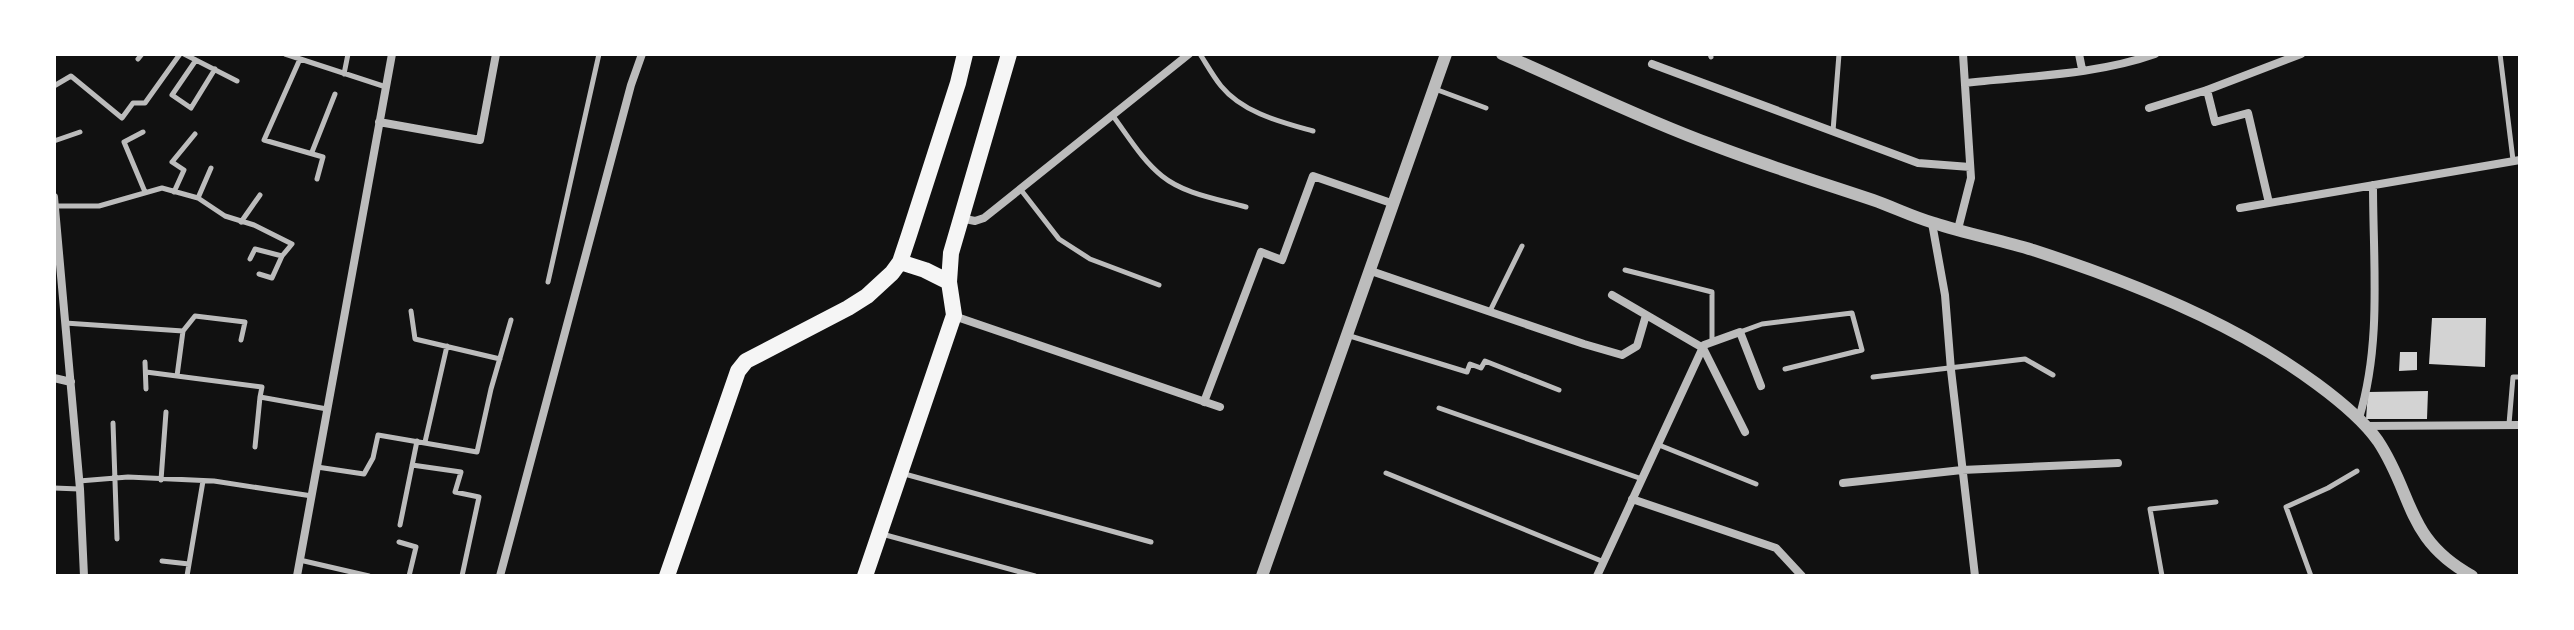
<svg xmlns="http://www.w3.org/2000/svg" width="2574" height="630" font-family="'Golos Text',sans-serif">
	<rect width="100%" height="100%" fill="#111"/>
	<!-- building -->
	<path fill="#d3d3d3" d="M2432,318h54l-1,49 -56,-3z
		M2400,352h17v18l-18,1z
		M2428,391l-1,28h-61l2,-27z"/>
	<g fill="none" stroke-linecap="round" stroke-linejoin="round">
		<!-- service -->
		<path stroke="#bcbcbc" stroke-width="5" d="M184,54l53,27
			M285,54l101,33
			M1200,54c7,11 13,22 21,32 22,27 60,36 92,45
			M1710,54l1,3
			M2500,54l13,106
			M138,59l4,-5
			M300,59l-36,81 59,17 -6,22
			M196,60l-24,35 19,13 24,-39
			M344,74l4,-20
			M54,86l17,-10 51,42 11,-15h12l35,-49
			M1435,89l51,19
			M1113,116c15,20 29,44 49,60 22,18 56,23 84,31
			M1833,131l6,-77
			M143,132l-19,10 21,50
			M54,141l26,-9
			M312,152l23,-58
			M1021,190l38,49 31,20 69,26
			M174,192l10,-22 -12,-8 23,-28
			M198,198l13,-30
			M55,206h44l63,-18 36,10 27,18 29,9 38,19 -10,12 -10,22 -13,-4
			M241,222l19,-27
			M250,259l5,-10 27,7
			M1625,270l87,22v49
			M548,282l51,-228
			M411,311l4,28 85,20
			M1490,311l32,-65
			M65,323l118,8 -6,45
			M183,331l12,-15 50,6 -4,18
			M1740,332l22,-8 90,-11 10,37 -77,19
			M1350,336l117,36 3,-8 11,4 4,-7 74,29
			M145,362l1,27
			M146,372l116,15 -2,10 67,12
			M1873,377l152,-18 28,16
			M1439,408l203,71
			M113,423l4,116
			M2509,424l4,-47h7
			M425,442l22,-96
			M1659,445l97,39
			M255,447l5,-50
			M412,465l49,7 -6,20 24,5 -17,79
			M317,467l47,7 9,-16 5,-23 99,17 14,-63 20,-69
			M901,473l250,69
			M1386,473l218,89
			M161,480l5,-68
			M79,481l49,-4 86,4 98,15
			M54,488l25,1
			M400,525l17,-84
			M882,534l153,42
			M399,542l17,5 -7,29
			M162,561l27,3
			M304,561l65,15
			M187,576l16,-95
			M2162,576l-12,-67 66,-7
			M2311,576l-25,-69 42,-19 29,-17"/>
		<!-- minor -->
		<path stroke="#bcbcbc" stroke-width="8" d="M2079,54l3,15
			M1652,64l266,99 52,4
			M1965,83c62,-7 131,-8 190,-29
			M2207,90l8,32 33,-9 21,90
			M2149,108l58,-18 94,-36
			M379,122l101,18 16,-86
			M54,197l26,292 4,87
			M2240,208l280,-48
			M960,218l15,3 9,-3 205,-164
			M1932,223l13,72 6,75 24,206
			M1958,229l13,-51 -8,-124
			M1371,271l213,73 38,11 15,-9 9,-31
			M1612,295l91,53 42,84
			M954,316l266,91
			M54,378l17,4
			M1204,402l57,-150 21,8 31,-84 81,28
			M2359,418c23,-74 14,-156 14,-233
			M2366,426l154,-1
			M1843,483l119,-13 156,-7
			M1632,499l144,49 26,28
			M297,576l95,-522
			M500,576l131,-491 11,-31
			M1597,576l107,-231 36,-13 21,54"/>
		<!-- tertiary -->
		<path stroke="#bcbcbc" stroke-width="12" d="M1502,54c70,30 139,65 211,91 52,20 106,37 160,55 20,7 40,17 61,23 33,11 67,17 99,27 71,23 147,52 212,88 40,22 107,66 133,103 36,54 27,98 94,135
			M1262,576l184,-522"/>
		<!-- primary -->
		<path stroke="#f5f5f5" stroke-width="16" d="M900,262l25,8 24,12
			M667,576l71,-205 8,-10 102,-53 19,-12 25,-23 8,-11 9,-27 49,-152 7,-29
			M865,576l89,-261 -5,-33 2,-29 58,-199"/>
	</g>
	<!-- border -->
	<rect width="2574" height="630" fill="none" stroke="#ffffff" stroke-width="112"/>
</svg>
